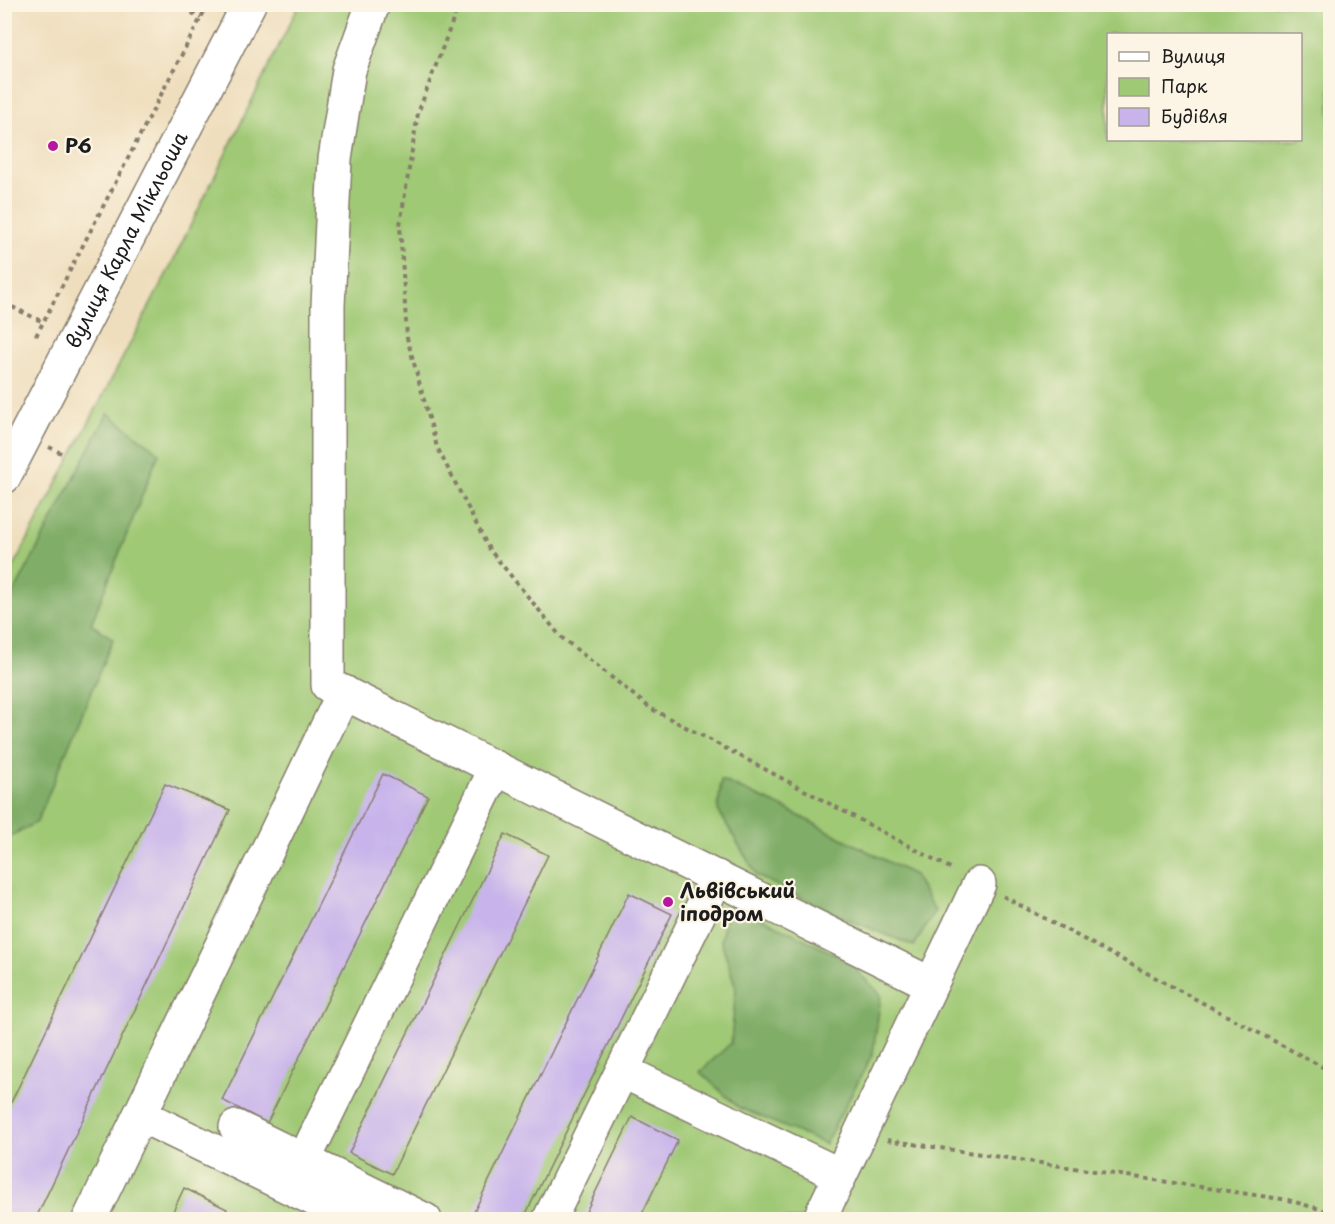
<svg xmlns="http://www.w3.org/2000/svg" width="1335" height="1224" font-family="'Playpen Sans',sans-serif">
	<rect width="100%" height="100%" fill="#fcf5e5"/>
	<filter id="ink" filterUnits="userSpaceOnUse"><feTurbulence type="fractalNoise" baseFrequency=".0167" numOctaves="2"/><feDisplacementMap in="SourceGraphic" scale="12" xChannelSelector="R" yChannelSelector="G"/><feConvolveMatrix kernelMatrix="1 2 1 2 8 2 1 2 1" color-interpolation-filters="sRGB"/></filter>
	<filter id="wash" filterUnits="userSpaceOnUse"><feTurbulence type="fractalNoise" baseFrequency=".008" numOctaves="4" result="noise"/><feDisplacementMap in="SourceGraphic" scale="24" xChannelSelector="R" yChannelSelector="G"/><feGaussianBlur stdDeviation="1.35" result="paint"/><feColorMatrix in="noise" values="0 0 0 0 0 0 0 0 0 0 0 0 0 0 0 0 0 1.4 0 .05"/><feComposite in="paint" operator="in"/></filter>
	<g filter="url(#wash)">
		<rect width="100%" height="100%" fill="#efdebd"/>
		<!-- green -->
		<path fill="#a0c976" stroke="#5e7249" stroke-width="1.5" fill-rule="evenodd" d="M299,5h1031v1214h-1325l-1,-634 165,-316zM1108,34h192v106h-192z"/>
		<!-- forest -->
		<path fill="#80ad67" stroke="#4e6442" stroke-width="1.5" d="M108,413l51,40 -68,171 22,15 -76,183 -32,17v-229z
			M721,780l57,25 136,70 21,36 -21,35 -74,-30 -83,-40 -39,-66z
			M729,902l116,57 36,36 -8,58 -48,91 -87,-37 -38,-35 31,-29 5,-55 -15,-48z"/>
		<g id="blocks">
			<!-- building -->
			<path fill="#c8b4eb" d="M383,774l45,22 -161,327 -45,-23z
				M165,784l65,26 -195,410h-31v-103z
				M505,834l43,21 -156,319 -43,-21z
				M629,893l43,21 -149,306h-53z
				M632,1117l46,23 -39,80h-57z
				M184,1188l43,21 -5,11h-53z"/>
		</g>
	</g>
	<g filter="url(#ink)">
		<use href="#blocks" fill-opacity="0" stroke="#867d6c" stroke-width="1.5"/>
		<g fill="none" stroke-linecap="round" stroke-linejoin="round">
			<!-- minor casing -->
			<g stroke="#867d6c" stroke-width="36">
				<g id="minor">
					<path d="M373,4l-24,66 -14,89 -7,147v379l603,299"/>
					<path id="s1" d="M4,477l245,-473"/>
					<path d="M622,1071l218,104"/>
					<path d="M140,1115l217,105"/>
					<path d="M236,1127l189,93"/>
					<path d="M304,1160l192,-392"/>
					<path d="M89,1220l255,-528"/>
					<path d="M549,1220l168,-343"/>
					<path d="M819,1220l160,-336"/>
				</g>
			</g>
			<!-- path -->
			<path stroke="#867d6c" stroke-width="4" stroke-dasharray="4.5 4.5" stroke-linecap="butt" d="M176,4l25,14
				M459,4l-41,109 -18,112 7,113 30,109 52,102 72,88 89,71 304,162
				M4,303l39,19
				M36,336l172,-332
				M49,447l16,8
				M1003,896l327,175
				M887,1140l401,60 42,12"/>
			<!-- minor -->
			<use href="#minor" stroke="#fff" stroke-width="33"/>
		</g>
	</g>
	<!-- markers -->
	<g fill="#b5179e" stroke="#fcf5e5" stroke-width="2">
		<circle cx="53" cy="146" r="6"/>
		<circle cx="668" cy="902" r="6"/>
	</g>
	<g text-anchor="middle" stroke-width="4.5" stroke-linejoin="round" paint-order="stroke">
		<!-- poi labels -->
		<g font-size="20" font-weight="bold" fill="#1c1c1c" stroke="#fcf5e5" text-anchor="start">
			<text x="65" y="153">P6</text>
			<text x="680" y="898">Львівський<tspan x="680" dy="23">іподром</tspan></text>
		</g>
		<!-- street labels -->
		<g font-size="20" fill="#1c1c1c" stroke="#fcf5e5">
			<text dy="7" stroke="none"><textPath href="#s1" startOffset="267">вулиця Карла Мікльоша</textPath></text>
		</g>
	</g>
	<!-- margin -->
	<rect width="1335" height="1224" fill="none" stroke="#fcf5e5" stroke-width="24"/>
	<!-- legend -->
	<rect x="1107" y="33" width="195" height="108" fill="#fcf5e5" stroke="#a29e95" stroke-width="1.5"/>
	<rect x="1119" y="52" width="30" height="9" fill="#ffffff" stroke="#a29e95" stroke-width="1.5"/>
	<text x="1161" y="63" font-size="18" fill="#1c1c1c">Вулиця</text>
	<rect x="1119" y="78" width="30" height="18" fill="#a0c976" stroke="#a29e95" stroke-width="1.5"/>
	<text x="1161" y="93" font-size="18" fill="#1c1c1c">Парк</text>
	<rect x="1119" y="108" width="30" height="18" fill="#c8b4eb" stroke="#a29e95" stroke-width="1.5"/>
	<text x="1161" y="123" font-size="18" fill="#1c1c1c">Будівля</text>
</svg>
